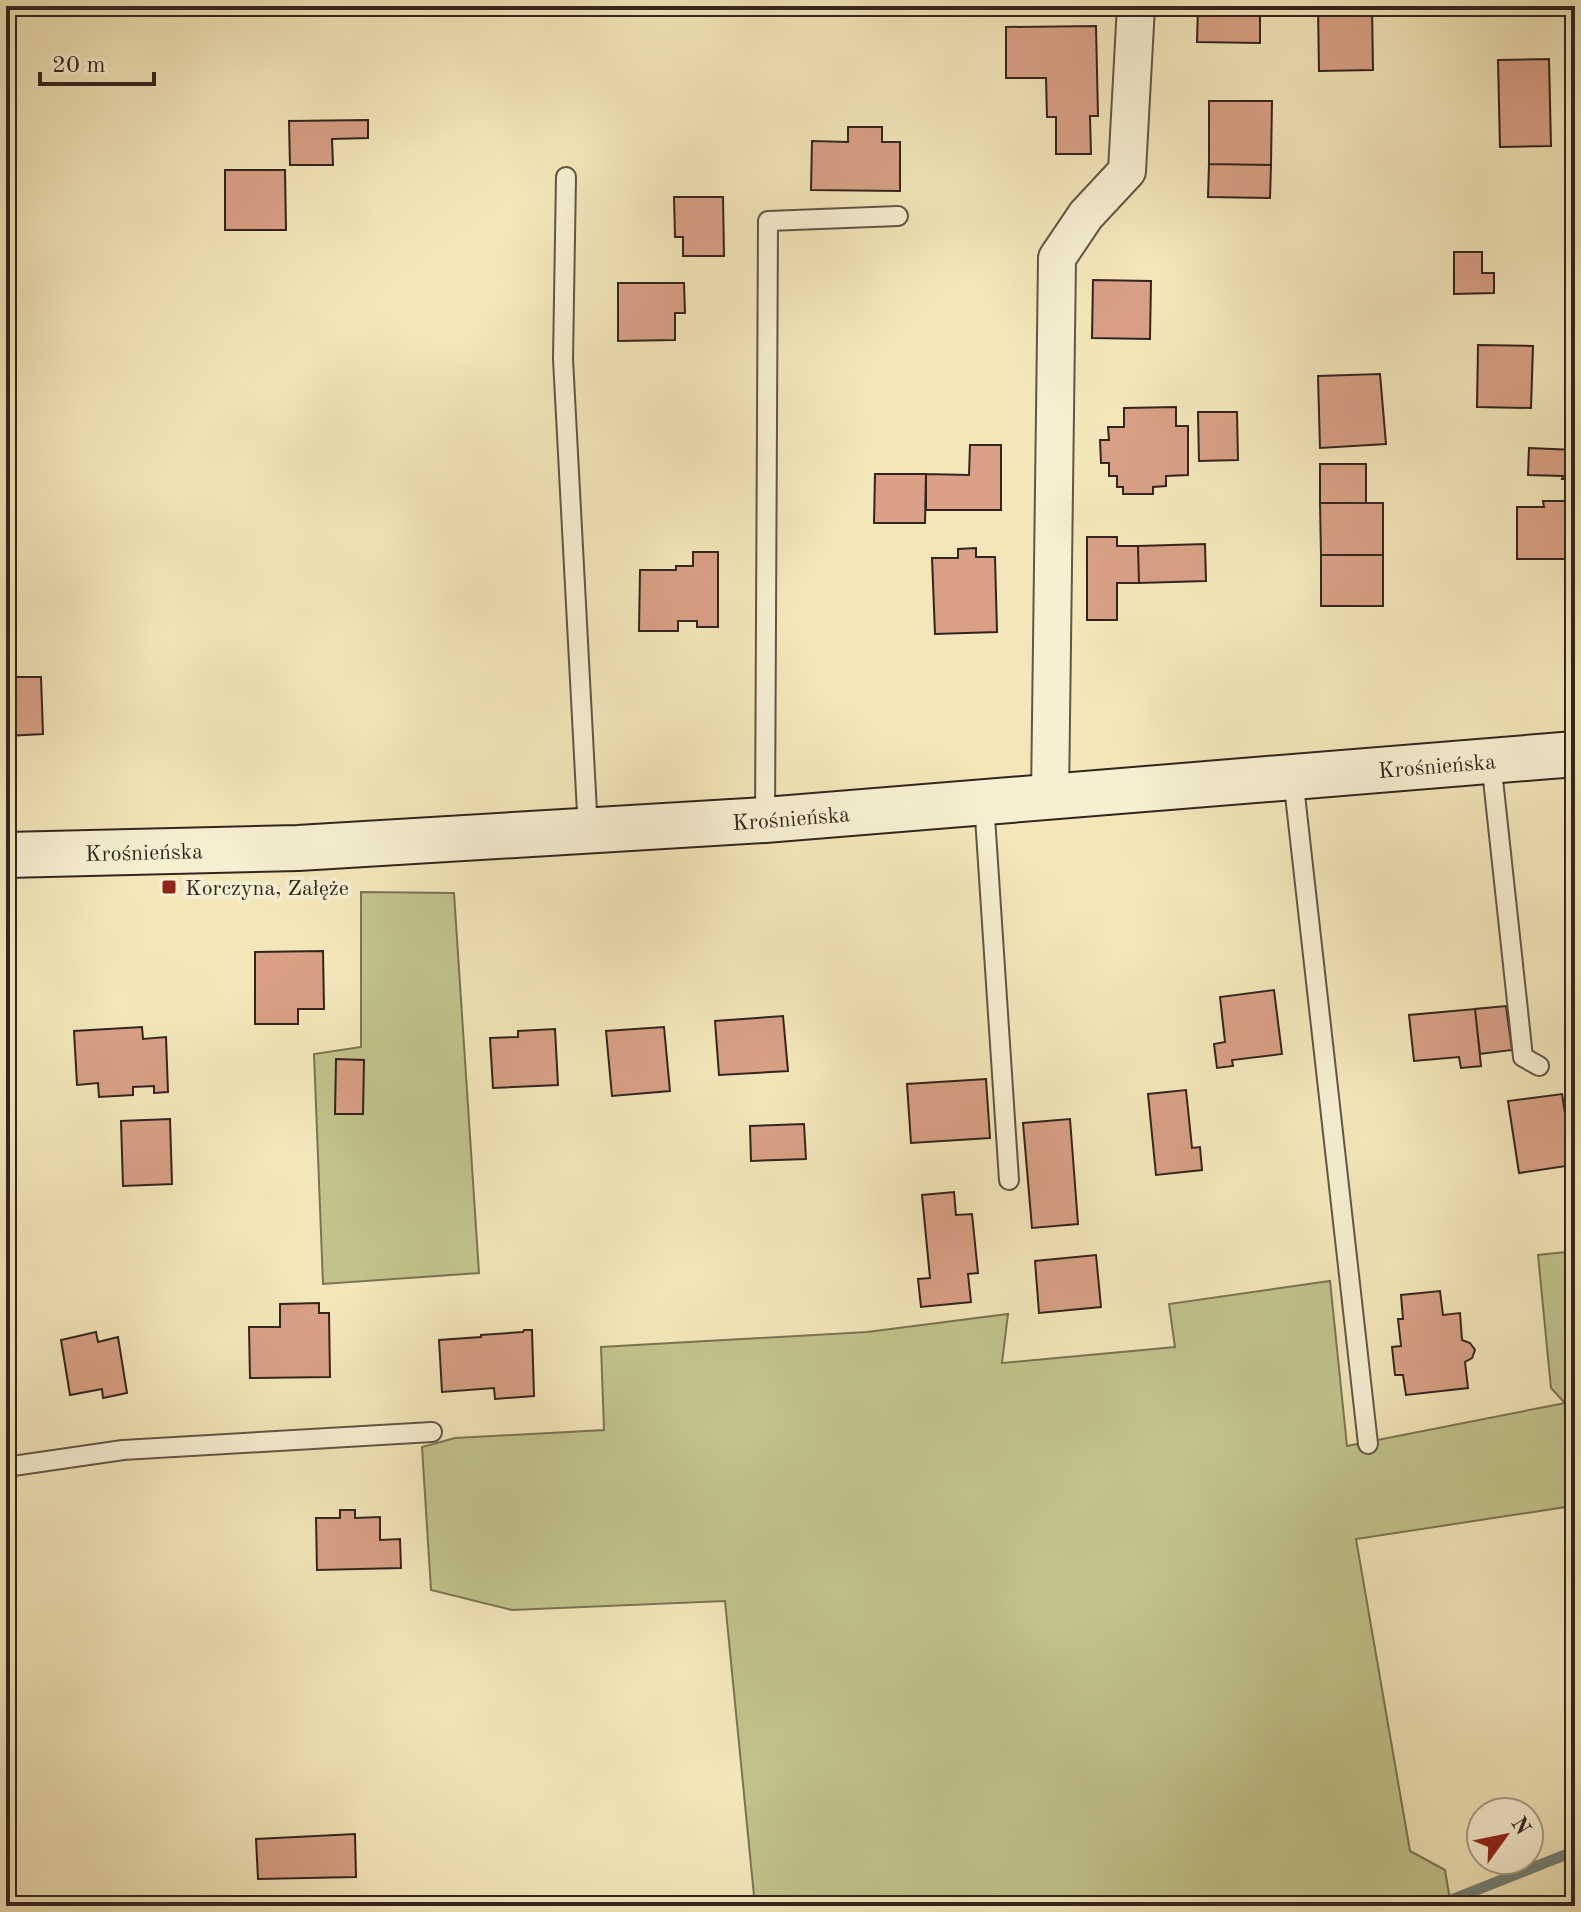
<svg xmlns="http://www.w3.org/2000/svg" width="1581" height="1912" font-family="'Old Standard TT',serif">
	<rect width="100%" height="100%" fill="#f3e7ba"/>
	<filter id="stains"><feTurbulence type="fractalNoise" baseFrequency=".0025" numOctaves="4"/><feColorMatrix values="0 0 0 0 .2 0 0 0 0 .09 0 0 0 0 .02 0 0 0 .5 -.17"/></filter>
	<radialGradient id="worn" r=".72"><stop offset=".6" stop-color="#630" stop-opacity="0"/><stop offset="1" stop-color="#630" stop-opacity=".3"/></radialGradient>
	<!-- green -->
	<path fill="#c2c38b" stroke="#7a7454" stroke-width="2" d="M361,892l93,1 25,380 -156,11 -9,-230 47,-7z
		M1575,1251v308l-9,-52 -210,32 54,312 35,19 6,36h-696l-30,-305 -213,9 -81,-20 -9,-143 33,-9 149,-8 -3,-83 266,-15 141,-18 -6,49 173,-16 -6,-43 161,-23 17,165 218,-43 -14,-15 -13,-133z"/>
	<g fill="none" stroke-linecap="round" stroke-linejoin="round">
		<!-- stream -->
		<path stroke="#718177" stroke-width="11" d="M1436,1906l139,-55"/>
	</g>
	<!-- building -->
	<path fill="#d9a085" stroke="#32251e" stroke-width="2" d="M6,6h21v4l-21,-1z
		M1198,6h62v37l-63,-1z
		M1318,6h54l1,64 -54,1z
		M1096,26l2,90h-8l1,38h-35v-37h-9l-1,-39h-40v-51z
		M1549,59l2,87 -51,1 -2,-87z
		M1209,101h63l-1,64 -62,-1z
		M368,120v18l-36,1 1,26h-43l-1,-44z
		M848,127h34v15h18v49l-89,-1 1,-49 36,1z
		M1209,164l62,1 -1,33 -62,-1z
		M225,170h60l1,60h-61z
		M674,197h49l1,59h-41v-19h-8z
		M1454,252h28v21h12v20l-40,1z
		M1093,280l58,1 -1,58 -58,-1z
		M618,283h66l1,30h-10v27l-57,1z
		M1478,345l55,1 -2,62 -54,-1z
		M1380,374l6,70 -66,4 -2,-72z
		M1176,407v19h12v49l-22,1v10l-13,1v7h-30v-7h-6v-11h-8v-13h-8l-1,-23h9l-1,-13h16v-19z
		M1198,412h39l1,48 -39,1z
		M970,445h31v65h-75v-36l43,1z
		M1529,448l46,2v29h-13l1,-3 -35,-1z
		M6,454h3l1,32h-4z
		M1320,464h46v39h-46z
		M875,474h51l-1,49h-51z
		M1543,501h32v58h-58v-52h27z
		M1320,503h63v52h-62z
		M1087,537h30v9h21l1,37h-22v37h-30z
		M1205,544l1,37 -67,2 -1,-37z
		M976,548v9h19l2,75 -62,2 -3,-76h26v-9z
		M693,552h25v75h-21v-6h-19v10h-39l1,-61h36v-4h17z
		M1321,555h62v51h-62z
		M7,677h34l2,57 -36,2 -1,11z
		M323,951l1,58h-26v15h-43v-72z
		M1274,990l8,64 -50,6 1,6 -16,2 -3,-24 11,-2 -5,-45z
		M1506,1006l6,44 -32,4 -5,-45z
		M1475,1009l6,57 -20,2 -2,-11 -45,4 -5,-46z
		M783,1016l5,55 -69,4 -4,-54z
		M142,1027l1,12 23,-2 2,55 -14,1v-7l-21,1v8l-34,2 -1,-14 -21,2 -3,-54z
		M664,1027l6,64 -58,5 -6,-65z
		M555,1029l3,56 -65,3 -3,-50 28,-1v-6z
		M336,1059l28,1 -1,54h-28z
		M986,1079l4,59 -79,5 -4,-59z
		M1186,1090l6,58 8,-1 2,23 -46,5 -8,-81z
		M1562,1094l11,71 -54,8 -11,-72z
		M170,1119l2,65 -49,2 -2,-65z
		M1070,1119l8,105 -46,4 -9,-105z
		M804,1124l2,35 -55,2 -1,-35z
		M954,1192l2,23 16,-1 6,59 -10,1 3,28 -50,5 -3,-28 12,-1 -8,-83z
		M1096,1255l5,52 -62,6 -4,-52z
		M1440,1291l3,24 17,-2 2,27 8,3 5,7 -3,8 -7,4 3,26 -62,7 -3,-20h-8l-3,-28 9,-1 -3,-27h5l-2,-24z
		M319,1303v10h10l1,64 -80,1 -1,-51h31v-23z
		M524,1330h8l2,66 -39,3 -1,-11 -52,4 -3,-52 42,-3v-2l42,-3z
		M96,1332l2,10 20,-5 9,56 -24,5 -1,-9 -32,6 -9,-55z
		M340,1510h15v8l25,-1v23l20,-1 1,29 -84,2 -1,-52h24z
		M355,1834l1,43 -98,2 -2,-40z"/>
	<g fill="none" stroke-linecap="round" stroke-linejoin="round">
		<!-- lane casing -->
		<g stroke="#625645" stroke-width="22">
			<path id="lane" d="M566,177l-3,182 25,472
				M1491,761l32,296 16,9
				M1293,777l75,667
				M984,802l25,378
				M765,820l3,-599 130,-5
				M6,1467l117,-17 309,-18"/>
		</g>
		<!-- street casing -->
		<g stroke="#625645" stroke-width="40">
			<path id="street" d="M1050,797l7,-539 29,-43 41,-44 9,-165"/>
		</g>
		<!-- secondary casing -->
		<g stroke="#32251e" stroke-width="48">
			<g id="secondary">
				<path id="s1" d="M6,855l292,-7 467,-28 810,-66"/>
			</g>
		</g>
		<!-- lane -->
		<use href="#lane" stroke="#f7efd2" stroke-width="18"/>
		<!-- street -->
		<use href="#street" stroke="#f7efd2" stroke-width="36"/>
		<!-- secondary -->
		<use href="#secondary" stroke="#f7efd2" stroke-width="44"/>
	</g>
	<!-- markers -->
	<rect fill="#8f2418" stroke="#f7efd2" stroke-width="3" x="161" y="879" width="16" height="16" rx="4"/>
	<g text-anchor="middle" stroke-width="8" stroke-linejoin="round" paint-order="stroke">
		<!-- street labels -->
		<g font-size="22" fill="#32251e" stroke="#f7efd2">
			<text dy="8" stroke="none"><textPath href="#s1" startOffset="1434">Krośnieńska</textPath></text>
			<text dy="8" stroke="none"><textPath href="#s1" startOffset="786">Krośnieńska</textPath></text>
			<text dy="8" stroke="none"><textPath href="#s1" startOffset="138">Krośnieńska</textPath></text>
		</g>
		<!-- poi labels -->
		<g font-size="22" fill="#32251e" stroke="#f7efd2" text-anchor="start">
			<text x="185" y="895">Korczyna, Załęże</text>
		</g>
	</g>
	<!-- margin -->
	<rect width="1581" height="1912" fill="none" stroke="#f3e7ba" stroke-width="32"/>
	<rect x="8" y="8" width="1565" height="1896" fill="none" stroke="#32251e" stroke-width="4"/>
	<rect x="16" y="16" width="1549" height="1880" fill="none" stroke="#32251e" stroke-width="2"/>
	<!-- north arrow -->
	<g transform="translate(1505 1836) rotate(57)"><circle r="38" fill="#f7efd2" stroke="#a89e8a" stroke-width="2"/>
	<path d="M0-6L14 30L0 20L-14 30Z" fill="#8f2418"/>
	<text y="-12" font-size="22" font-weight="bold" text-anchor="middle" fill="#32251e">N</text>
	</g>
	<!-- scale -->
	<path d="M40 72v12h114v-12" fill="none" stroke="#32251e" stroke-width="4"/>
	<text x="52" y="72" font-size="24" fill="#32251e" stroke="#f7efd2" stroke-width="6" paint-order="stroke">20 m</text>
	<rect width="100%" height="100%" filter="url(#stains)"/>
	<rect width="100%" height="100%" fill="url(#worn)"/>
</svg>
